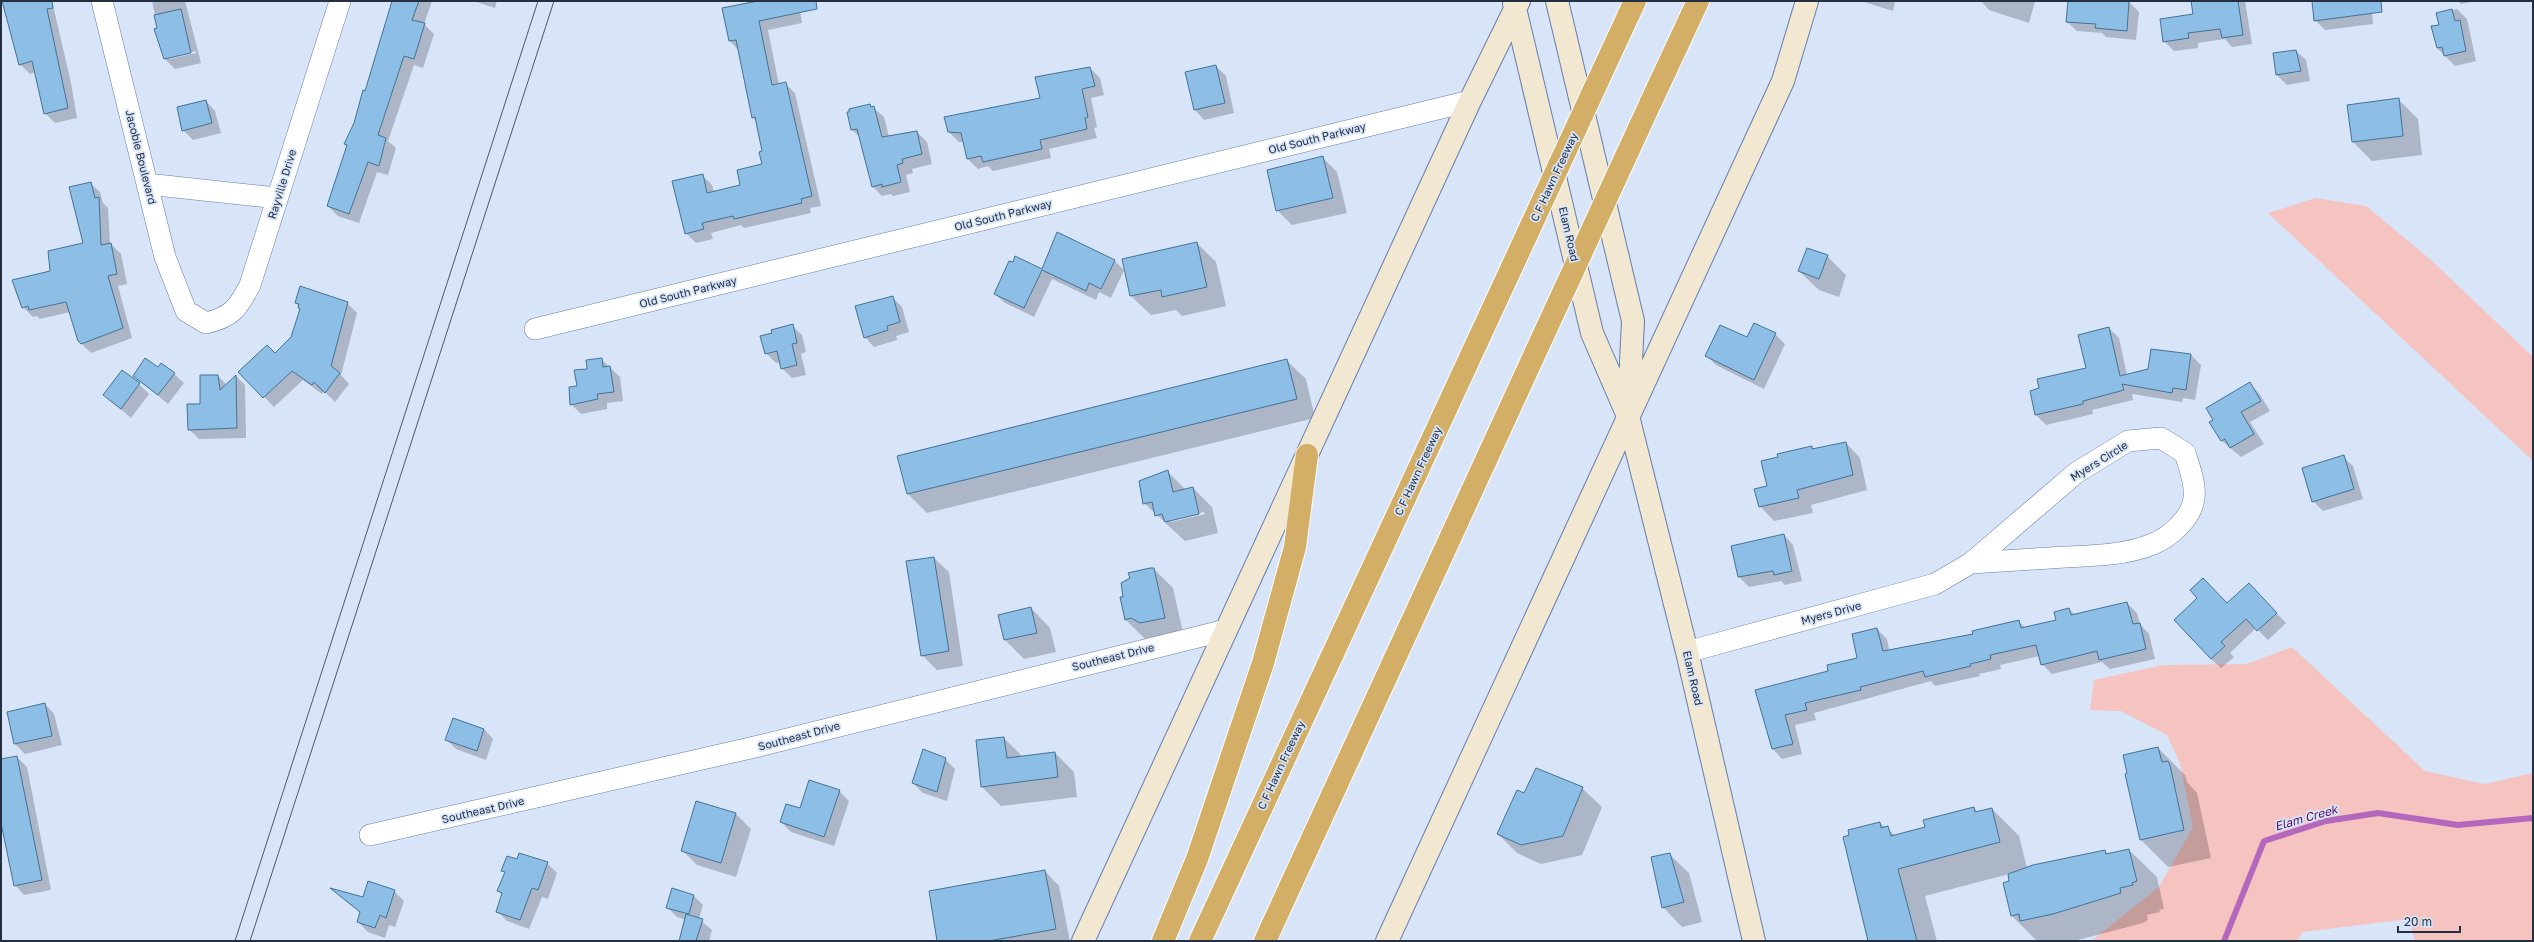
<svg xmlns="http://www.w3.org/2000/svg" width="2534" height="942" font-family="'Golos Text',sans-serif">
	<rect width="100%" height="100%" fill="#d8e4f8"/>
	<!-- green -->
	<path fill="#f5c3c0" d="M2316,198l50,8 65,54 102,97v104l-265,-248z
		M2292,647l133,124 60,13 48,-11v168h-118l-6,-22 -106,13 -6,9h-206l68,-54 34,-60 -13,-64 -13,-28 -46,-24 -31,-1 4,-30 69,-15 84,-1z"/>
	<!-- shadow -->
	<path fill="#0003" fill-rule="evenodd" d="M3,1h49l19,82 6,35 -22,5 -10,-10 -9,-41 -6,2 -10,-10z
		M152,1h33l16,62 -26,6 -10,-10 -10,-30h3zM196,51v2l-27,6v-2z
		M394,1h38l-8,23 10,10 -11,34 -9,-3 -26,76 8,7 -8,27 -11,-3 -18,51 -21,-7 -10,-10 19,-59 -2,-3 10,-21z
		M474,1h23l-2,7z
		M763,1h31l5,4 3,18 -34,7 11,55 6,-2 10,10 26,113 -11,2 1,5 -67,15 -3,-3 -30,8 2,6 -17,4 -10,-10 16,-58 10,10 2,7 28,-6 21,-21 1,-13 -7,-30 -4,-4 -14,-67 -9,-10 -7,-32z
		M1861,1h34l-2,10z
		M1981,1h54l-6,22 -40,-13z
		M2069,1l60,1 10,10 -3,28 -30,-3 -4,-4 -25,-2 -10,-9z
		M2192,1h53l7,43 -20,3 -7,-8 -27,4v5l-24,3 -10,-10 30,-26z
		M2313,1h58l2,23 -48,6 -10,-10z
		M2458,1h19l-16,3z
		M2457,9l10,10 9,42 -21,5 -18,-18 3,-22 -3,-12z
		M2296,51l10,9 4,21 -23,4 -10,-10 -3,-21z
		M1216,66l10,10 8,37 -30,7 -9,-10z
		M1090,68l10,10 4,17 -13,3 6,29 -3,1 3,10 -48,11 2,9 -58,13 -5,-5 -10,3 -10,-10 -4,-17h-5l-10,-10 93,-33z
		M2398,99l20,20 4,36 -50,6 -19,-19 -5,-36z
		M206,101l9,10 6,22 -28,7 -10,-10z
		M870,105l14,12 5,20 28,-5 10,10 5,22 -20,5 1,4 -7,2 4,17 -17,4 -2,-2 -9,2 -10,-10 -11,-48 -9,-8z
		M1322,157l15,15 10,41 -55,12 -15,-15z
		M90,183l10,9 3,11 5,5 2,35 11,11 6,30 -9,2 14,52 -41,15 -12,-12 -9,-29 -30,7 -3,-3 -4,1 -10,-10 28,-35 33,-28z
		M1197,243l19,19 10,44 -44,10 -6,-6 -25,5 -20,-19 -8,-36z
		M1827,256l19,19 -7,22 -20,-7 -20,-19z
		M1115,261l9,9 -13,28 -12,-6 -3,8 -44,-21 -18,38 -29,-14 -10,-9 15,-32 33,8z
		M892,297l10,10 7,25 -13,4 1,4 -23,7 -9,-10z
		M296,303h51l10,10 -16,62 8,9 -14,18 -11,-11 -2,3 -19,-14 -29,27 -34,-35 35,-18 17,-16 9,-28z
		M792,326l10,9 4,17 -5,2 5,21 -14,3 -10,-10 -2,-6 -4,1 -10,-10z
		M2109,328l10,10 8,37 64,-20 10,10 -6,35 -12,-2 -1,4 -50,-8 1,6 -41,10 1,4 -47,11 -10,-10 -5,-24 56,-23z
		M1775,334l10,10 -21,45 -48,-24 -10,-10 42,-16z
		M601,359l19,18 3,24 -16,2v6l-26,5 -10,-10 7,-17z
		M1286,360l20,19 9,39 -388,95 -19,-19z
		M158,369l16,5 10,9 -16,21 -34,-28z
		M218,376l9,9 9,-9 9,9 1,53 -47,1 -10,-10z
		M2249,383l10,10 11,18 -20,11 14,22 -23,13 -19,-16 -11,-19z
		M139,384l10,10 -18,24 -27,-23z
		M1846,443l14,15 7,32 -56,15 2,8 -39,8 -14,-15 8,-19 43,-40 3,3z
		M2343,457l10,9 10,33 -40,12 -10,-10z
		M1168,472l18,18 7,-2 19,19 6,26 -33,8 -41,-38zM1204,512l1,2 -34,8 -2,-2z
		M1784,535l9,10 9,36 -17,4 -4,-4 -32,6 -10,-10z
		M934,558l15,14 14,94 -26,4 -15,-15z
		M1154,569l19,19 11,49 -24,5 -9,-5 -6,2 -20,-20v-22z
		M2258,594l28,29 -18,17 -12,-12 -26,25 4,4 -13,11 -10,-9 -13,-61 29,6z
		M2127,603l10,10 3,11 9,10 6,25 -45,10 -8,-7 -50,12 -10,-10 -2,-8 -40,9 1,4 -22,5 1,2 -45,10 -4,-5 -117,32 2,7 -21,5 7,29 -20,5 -9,-10 -17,-58 74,-19 28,-13 19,-30 10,10 2,11 85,-15 45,-13 7,6 31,-7 12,-12 6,6z
		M1031,608l19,20 6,24 -32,7 -19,-19 -6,-24z
		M45,704l9,10 8,31 -37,9 -10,-10 -7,-31z
		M484,729l9,10 -7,21 -30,-11 -9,-9z
		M1004,738l19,19 32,-4 19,19 3,25 -76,9 -19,-19z
		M2158,748l27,27 2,7 10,11 14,65 -43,9 -27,-27z
		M17,757l10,10 24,123 -27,5 -9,-10 -14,-67v-58z
		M945,759l10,10 -8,32 -24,-8 -10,-10z
		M1582,788l20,19 -20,48 -41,9 -24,-11 -19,-19 26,-40z
		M839,791l10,10 -15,45 -43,-14 -10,-10z
		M697,802l39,12 15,15 -15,48 -39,-12 -15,-15z
		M1974,808l4,4 14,-3 27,27 8,32 78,-17 3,3 21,-4 28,27 7,32 -5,1 1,2 -13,3 1,5 -5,3 -69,18h-37l-25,-25 -3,-42 -84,22 12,45h-67l10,-118 16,13 30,-8z
		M1669,854l20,19 13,49 -20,5 -19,-20z
		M518,861l29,2 10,10 -9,26 -6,-2 -13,32 -22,-8 -10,-10 6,-16 -4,-4 6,-18 -3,-3z
		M1045,871l14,15 11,55h-132z
		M394,891l10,10 -9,26 -6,-2 -4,13 -17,-6 -10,-10 3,-9 -19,-16 22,1z
		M694,896l9,9 -4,14 13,11 -3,11h-29l6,-21 -9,-3 -10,-10z"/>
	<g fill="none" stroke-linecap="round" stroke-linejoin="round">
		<!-- stream -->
		<path stroke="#b468bd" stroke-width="6" d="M2224,941l40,-100 62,-20 52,-8 80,12 75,-7"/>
	</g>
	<!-- building -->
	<path fill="#8dbfe6" stroke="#437296" d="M2,1h50l1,7 -6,1 21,99 -24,6 -12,-53 -13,4z
		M392,1h27l-7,19 13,3 -11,36 -10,-3 -26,79 8,3 -7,28 -11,-4 -19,52 -22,-8 20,-61 -3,-1 10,-21 9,-33 2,1z
		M758,1h58l1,8 -58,12 13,64 14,-3 26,114 -11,3 1,4 -68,16 -1,-3 -31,7 2,6 -19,5 -13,-53 31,-7 4,19 33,-8 -3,-15 25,-6 -3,-12 3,-1 -7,-34 -3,1 -16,-78 -7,1 -7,-33z
		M2068,1h61l-2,30 -32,-3 1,-4 -30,-2z
		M2191,1h47l5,34 -21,3 -2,-9 -32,4 1,5 -26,4 -3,-23 33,-5z
		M2312,1h69l1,11 -68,9z
		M181,9l10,44 -27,6 -10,-30 3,-1 -3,-13z
		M2452,9l3,12 5,-1 6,31 -22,5 -2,-9 -5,1 -6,-22 8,-1 -3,-12z
		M2296,50l5,21 -25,4 -3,-22z
		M1216,65l9,38 -31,7 -9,-38z
		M1090,67l5,19 -13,3 6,28 -3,1 2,11 -47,11 2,9 -59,13 -2,-6 -14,3 -6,-26 -13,-1 -4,-15 96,-19 -5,-21z
		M2399,98l4,38 -51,6 -5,-37z
		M206,100l6,23 -30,8 -5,-24z
		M870,104l1,3 3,-1 8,31 35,-6 5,23 -20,5 1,4 -6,2 4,17 -19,5v-3l-10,3 -15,-58 -6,1 -4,-18h2v-3z
		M1323,156l10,42 -57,13 -9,-41z
		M91,182l4,16 4,-1 2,48 10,-2 6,31 -9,2 15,52 -42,16 -3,-3 -12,-39 -37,8 -1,-4 -6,2 -10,-28 38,-9 -2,-20 35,-8 -14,-56z
		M1057,232l58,28 -14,29 -12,-6 -3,8 -44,-21 -18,38 -30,-14 15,-33 4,1 2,-6 27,13z
		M1197,242l10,45 -45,10 -1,-7 -31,6 -8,-37z
		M1807,248l21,7 -9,24 -21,-8z
		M300,286l48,16 -17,64 9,7 -15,20 -11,-11 -2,3 -20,-14 -29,27 -25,-26 29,-27 8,8 16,-16 9,-28 -2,-1 1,-4 -4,-1z
		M893,296l7,26 -13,4 1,4 -24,8 -9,-32z
		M1754,323l22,10 -22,47 -49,-24 15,-31 27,12z
		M793,324l4,19 -5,1 5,21 -16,4 -4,-18 -12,3 -5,-18 12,-3 -1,-3z
		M2109,327l11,49 28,-7 3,-20 40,5 -5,36 -13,-2 -1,5 -50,-9 2,6 -41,11v3l-48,11 -5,-24 9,-3 -2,-9 49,-11 -8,-33z
		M145,358l13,9 3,-4 14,10 -17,22 -25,-19z
		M602,358l1,9 7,-1 4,26 -17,2 1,5 -28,6 -1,-18 8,-1 -3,-16 13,-1 -1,-9z
		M1287,359l10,40 -390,95 -10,-38z
		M122,370l18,13 -19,26 -18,-14z
		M200,375h18l2,15 16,-15 1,53 -49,2 -1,-26h13z
		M2250,382l11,19 -20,11 13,22 -24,14 -5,-9 -4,2 -12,-19 4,-2 -7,-12z
		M1846,442l7,33 -56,15 2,8 -40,9 -5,-18 13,-3 -6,-25 17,-4 -1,-3 35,-8v3z
		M2344,455l10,34 -42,13 -10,-34z
		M1168,470l5,22 20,-5 6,27 -34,8 -3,-8 -7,2 -3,-14 -9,2 -4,-23z
		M1784,534l8,37 -18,4 -1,-4 -35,6 -7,-31z
		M934,557l15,94 -28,5 -15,-95z
		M1150,568h4l11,50 -25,5 -9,-5 -6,2 -5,-23h3l-2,-14 9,-5 -2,-5z
		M2203,578l24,25 22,-20 28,30 -20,18 -11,-12 -25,23 4,4 -14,13 -37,-39 23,-22 -7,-8z
		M2127,602l6,22 7,-1 6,26 -47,11 -2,-9 -56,14 -5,-20 -46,10 1,4 -21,5 1,2 -46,11 -2,-6 -63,16 1,3 -56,13 2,7 -22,5 8,29 -21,5 -17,-59 73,-19 -1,-6 30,-7 -5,-24 25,-6 6,23 90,-17 -1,-3 47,-11 2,8 35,-8 -2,-8 15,-4 2,7z
		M1031,607l6,26 -33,7 -6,-25z
		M45,703l7,33 -38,8 -7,-32z
		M453,718l31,11 -7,22 -32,-11z
		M1004,737l3,21 48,-6 3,25 -77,10 -5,-47z
		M2158,747l4,15 6,-1 2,4 14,65 -44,10 -15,-66 2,-1 -4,-18z
		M923,749l23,9 -9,34 -25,-9z
		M17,756l25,124 -28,6 -13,-63v-64z
		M1536,768l47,19 -20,49 -42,9 -24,-11 20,-44 7,3z
		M809,780l31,10 -16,47 -44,-15 6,-18 14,4z
		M696,801l40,12 -15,50 -40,-12z
		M1974,807l1,5 17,-4 8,34 -102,27 19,72h-49l-25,-104 6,-2 -1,-5 32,-8 1,6 7,-2 3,10 34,-9 -2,-7z
		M2129,849l8,32 -5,2 1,2 -13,3 1,5 -68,21 -33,7 -1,-7 -8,2 -8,-33 6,-2 -1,-7 25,-9 72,-15 1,4z
		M519,853l29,9 -10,28 -6,-2 -12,32 -24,-8 6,-19 -5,-2 8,-19 -4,-1 6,-15 10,3z
		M1670,853l14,49 -22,6 -11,-51z
		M1045,870l11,59 -67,12h-52l-8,-50z
		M368,881l27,9 -9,28 -6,-3 -5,13 -18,-6 3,-10 -30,-24 33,9z
		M672,888l22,7 -5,19 -23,-6z
		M686,914l17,5 -7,22h-17z"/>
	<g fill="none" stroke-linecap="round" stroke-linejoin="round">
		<!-- minor casing -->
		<g stroke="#657eac" stroke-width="22">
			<path id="minor" d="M102,1l63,256 21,54 20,12c26,-6 32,-15 44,-38l90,-284
				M147,184l130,14
				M535,329l935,-228
				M2161,438l24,15c4,14 11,30 9,45 -2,20 -24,39 -41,46 -27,11 -59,12 -88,13 -31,2 -63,4 -94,6l105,-90 52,-32z
				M1687,652l248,-68 36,-21
				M370,835l389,-89 467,-116"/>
		</g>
		<!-- secondary casing -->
		<g stroke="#657eac" stroke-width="24">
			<path id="secondary" d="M1557,1l76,320 -4,82
				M1514,4l78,329 36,83 59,236 67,289
				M1083,941l387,-840 49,-100
				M1387,941l396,-860 24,-80"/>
		</g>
		<!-- motorway casing -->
		<g stroke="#fff" stroke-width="24">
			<path id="motorway" d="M1628,16l7,-15
				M1650,104l48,-103
				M1163,941l34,-82 66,-196 32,-116 12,-92
				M1200,941l304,-657
				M1265,941l261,-568"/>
		</g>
		<!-- minor -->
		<use href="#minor" stroke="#fff" stroke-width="21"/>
		<!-- secondary -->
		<use href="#secondary" stroke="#f2e7d1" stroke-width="22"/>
		<!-- motorway -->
		<use href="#motorway" stroke="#d2ae67" stroke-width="22"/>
		<!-- tram -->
		<path stroke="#4d586b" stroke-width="1" d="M235,941l303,-940
			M250,941l304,-940"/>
		<!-- motorway-bridge casing -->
		<g stroke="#fff" stroke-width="24" stroke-linecap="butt">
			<path id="motorway-bridge" d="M1504,284l124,-268
				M1526,373l124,-269"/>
		</g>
		<!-- motorway-bridge -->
		<use href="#motorway-bridge" stroke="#d2ae67" stroke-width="22"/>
	</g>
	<g text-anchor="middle" stroke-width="3.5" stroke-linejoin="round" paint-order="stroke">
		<!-- street labels -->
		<g font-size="11" fill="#242f42" stroke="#d8e4f8">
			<text transform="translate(1317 138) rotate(-14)" y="4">Old South Parkway</text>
			<text transform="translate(141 157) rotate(76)" y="4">Jacobie Boulevard</text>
			<text transform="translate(1554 177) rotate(-65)" y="4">C F Hawn Freeway</text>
			<text transform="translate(282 184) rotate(-73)" y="4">Rayville Drive</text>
			<text transform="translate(1003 215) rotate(-14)" y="4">Old South Parkway</text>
			<text transform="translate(1569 234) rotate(77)" y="4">Elam Road</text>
			<text transform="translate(688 292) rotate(-14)" y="4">Old South Parkway</text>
			<text transform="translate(2099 461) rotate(-32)" y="4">Myers Circle</text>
			<text transform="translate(1418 471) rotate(-65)" y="4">C F Hawn Freeway</text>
			<text transform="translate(1831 613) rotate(-15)" y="4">Myers Drive</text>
			<text transform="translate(1113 657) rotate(-14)" y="4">Southeast Drive</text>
			<text transform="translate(1693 678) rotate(77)" y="4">Elam Road</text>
			<text transform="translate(799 736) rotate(-15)" y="4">Southeast Drive</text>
			<text transform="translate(1281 765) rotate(-65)" y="4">C F Hawn Freeway</text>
			<text transform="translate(483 810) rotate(-13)" y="4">Southeast Drive</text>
		</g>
		<!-- water labels -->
		<g font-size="12" font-style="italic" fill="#5a1363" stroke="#d8e4f8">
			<text transform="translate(2306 818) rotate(-16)" y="4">Elam Creek</text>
		</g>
	</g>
	<!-- border -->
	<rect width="2534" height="942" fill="none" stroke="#242f42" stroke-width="4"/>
	<!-- scale -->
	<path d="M2398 926v6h62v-6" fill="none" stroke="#242f42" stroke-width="2"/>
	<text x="2404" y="926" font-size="12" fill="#242f42" stroke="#d8e4f8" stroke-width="3" paint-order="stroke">20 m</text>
</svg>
